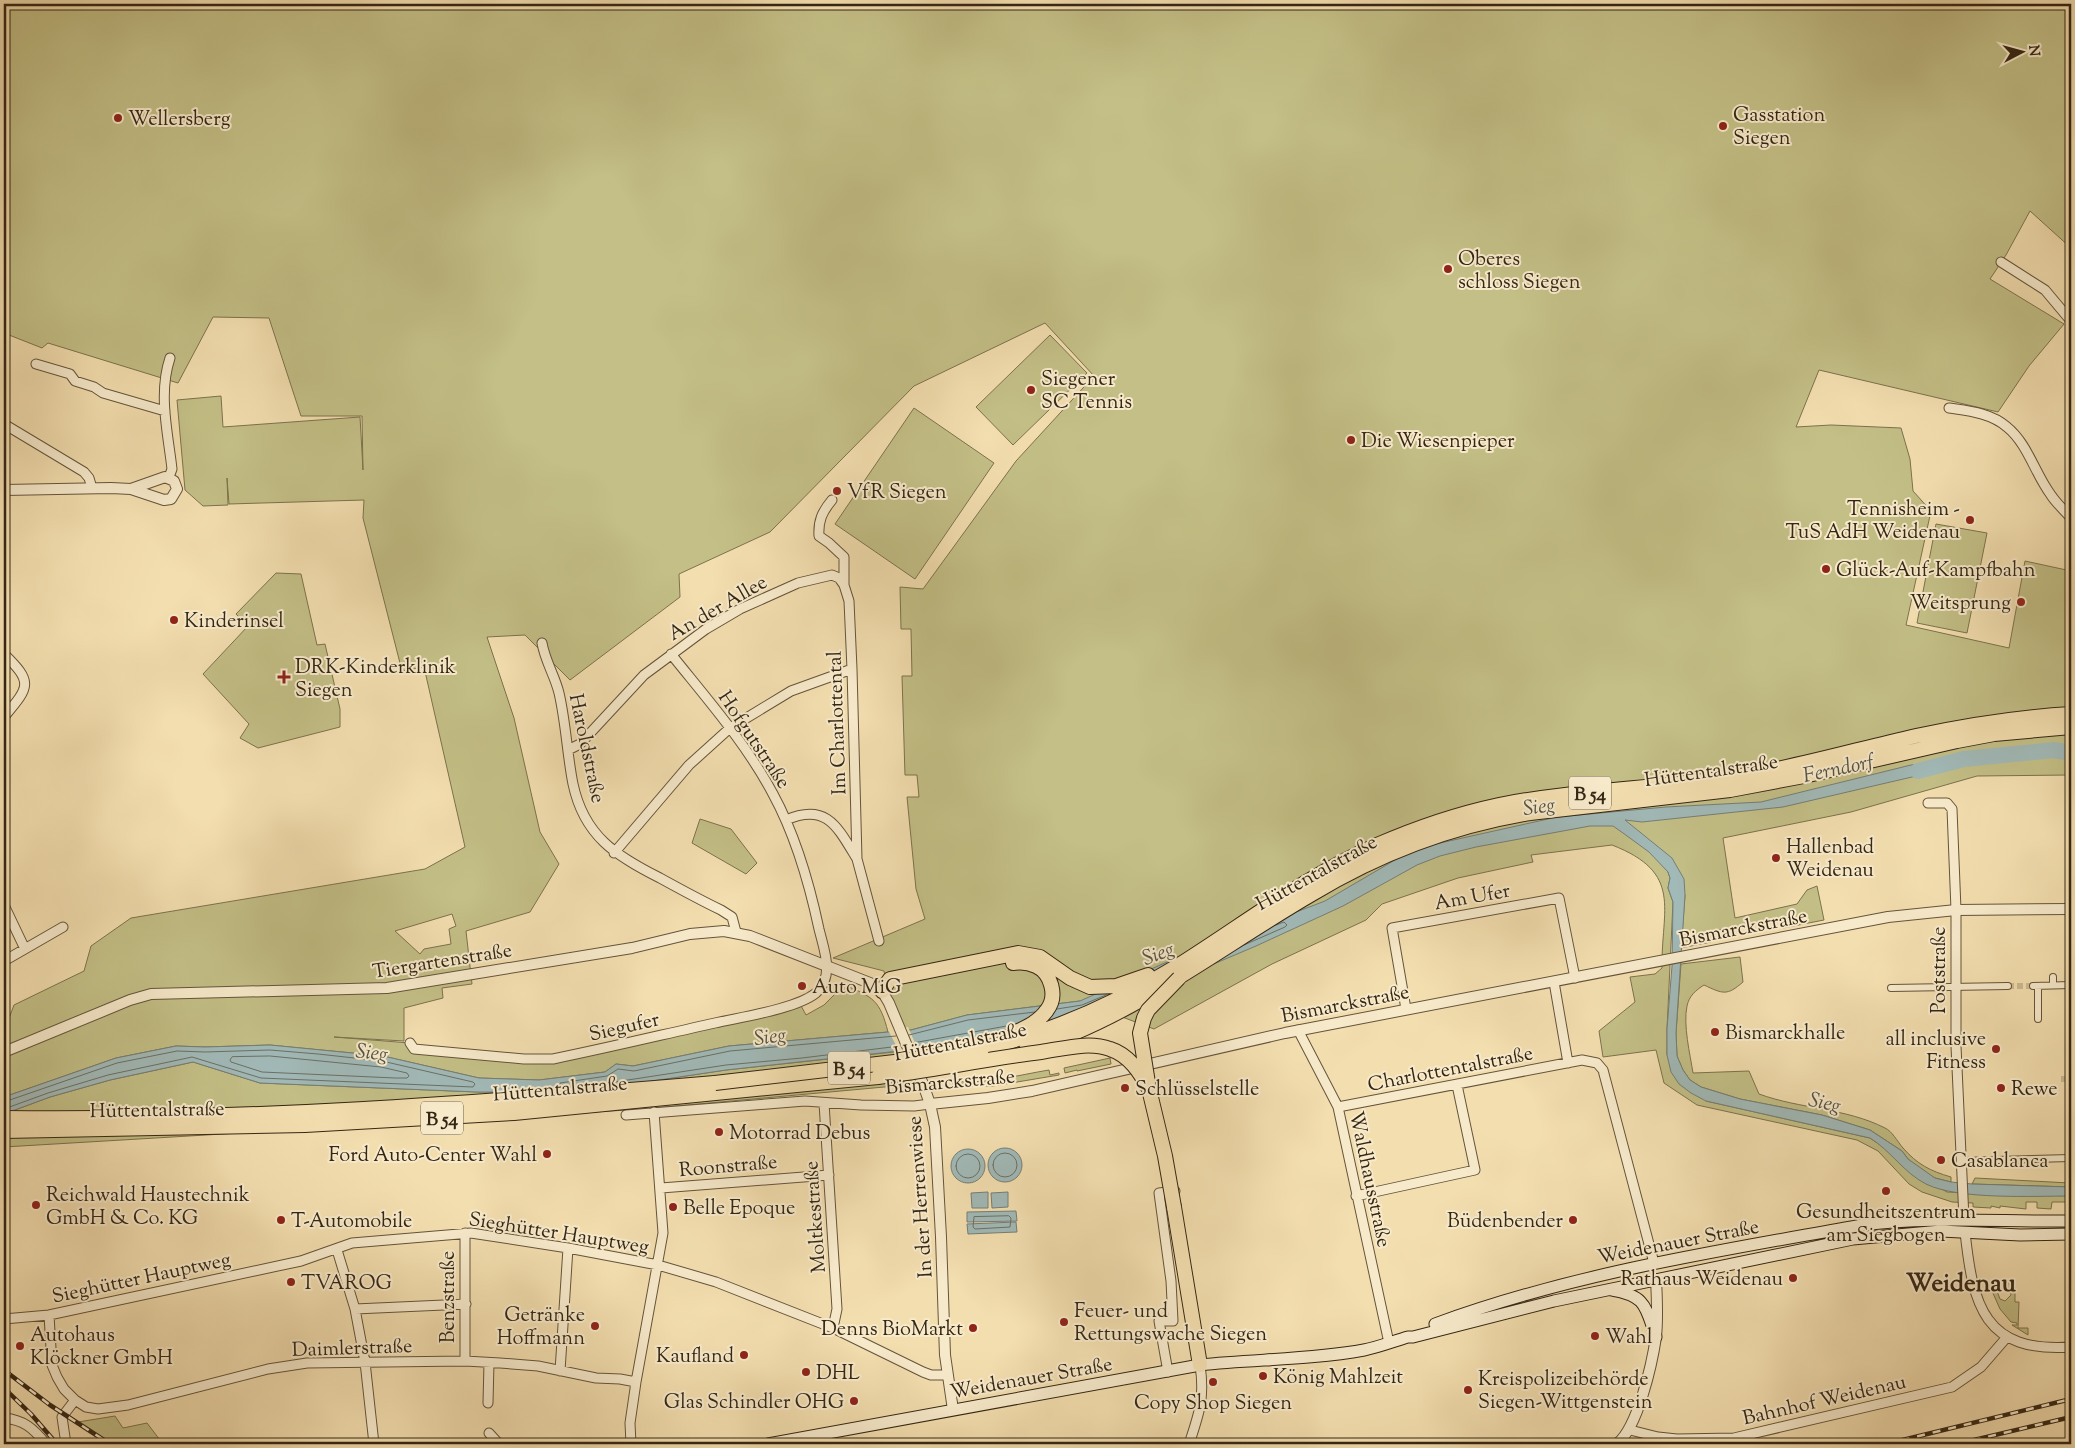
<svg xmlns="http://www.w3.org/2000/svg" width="2075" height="1448" font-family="'Sorts Mill Goudy',serif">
	<rect width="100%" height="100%" fill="#f3deaf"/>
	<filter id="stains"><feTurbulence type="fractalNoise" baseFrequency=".004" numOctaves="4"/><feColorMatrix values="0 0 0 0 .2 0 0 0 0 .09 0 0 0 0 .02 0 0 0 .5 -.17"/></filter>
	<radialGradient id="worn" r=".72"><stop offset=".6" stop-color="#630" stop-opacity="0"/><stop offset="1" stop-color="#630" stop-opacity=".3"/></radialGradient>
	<!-- green -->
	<path fill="#c3bf86" stroke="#7c724d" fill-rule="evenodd" d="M4,4h2067v244l-41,-37 -24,44 -16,24 74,45 -35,42 -31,46 -179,-42 -23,57 35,-2 70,3 9,31 3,32 18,20 -25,114 103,23 16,-87 46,10v204l-94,1 -126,36 -128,26 12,80 62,-14 10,-14 10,-4 7,34 -41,8 -1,-7 -64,9 -7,12 -30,6 4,-53 -17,-23 2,6 -2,10 5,14 -6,127v26l39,46 164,37 16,11 21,21 40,22 124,4v6h-19l-1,7 -14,-1v-6h-11v7l-26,-3v2l-9,-2v2l-18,-1v-4l-21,-1 -30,-10 -13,-8 -31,-33 -21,-11 -160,-35 -33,-22 -8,-33 -53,7 -4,-26 36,-29 -5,-25 25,-3 7,-6c-1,-59 22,-95 -50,-123l-81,10 2,7 -75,16 -76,26 -16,16 -94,44 -118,65 -74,-28 -113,14 -56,15 -16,2 -11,-61 -51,-13 92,-39 -9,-30 -9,-92h12l-2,-22h-12l-3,-99h10l-1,-47h-10l-1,-42 23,2 93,-128 78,-85 -49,-53 -131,63 -144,146 -91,42 1,23 -110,83 -45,-45 -38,2 27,81 26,114 19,32 -29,48 -64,19 6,53 -30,4 1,10 -39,10v33l-70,-4 76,6 4,6 124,11 261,-58 7,13 18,-10 20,-20c30,12 36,16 44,47l-159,14 -96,20 -17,-2 -11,8 -66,8 -60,-2 -96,-22 -113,-11 -65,2 -29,-1 -60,12 -112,39v-69l1,1 9,-24 70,-34 7,-25 40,-28 294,-49 40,-22 -41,-180 -22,4 -39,-153 1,-18 -135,4 -2,-26 1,27 -25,1 -18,-16 -8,-90 44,-4 2,31 137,-10 3,53 -1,-54h-61l-32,-98 -56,-1 -35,66 -130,-40 -6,5 -38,-15zM452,914l4,12 -7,3 2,15 -27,5 -4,5 -25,-23z
		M1050,335l37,38 -74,72 -37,-38z
		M914,408l80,55 -79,116 -80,-55z
		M1936,524l51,9 -20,100 -50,-10z
		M276,573l25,1 16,71 8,-1 15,65v18l-82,21 -18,-10 9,-14 -46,-50 45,-48 -12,-12z
		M700,819l31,10 26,34 -11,11 -54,-31z
		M1740,957l3,25c-16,14 -20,12 -39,3 -8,5 -15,11 -17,21 -4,19 3,48 6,67l56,-2 10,23c41,15 87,14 126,34 7,3 12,13 18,20 14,16 27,23 48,29v5l-16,-4 -14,-8 -13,-11 -6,-8 -32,-21 -48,-15 -82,-16 -39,-12 -11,-7 -7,-10 -6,-14 -1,-23 5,-69z
		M903,1051l14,33 -273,25 -640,38v-33l46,-17 60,-17 83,-18 67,21 217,9h101l148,-22z
		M1110,1058l1,6 -34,7v-1l-12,3 -1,-5z
		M1049,1070l1,5 9,-2v2l-66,11h-40v-5c31,4 65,-6 96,-11z
		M1975,1178l95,5v4l-98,-3z
		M1989,1282l20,1 1,4h5v15h4l-1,26h10v7l-16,-10h5v-2l-6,-1 -11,-13 -8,-18h5l3,8 5,2 6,-6 -1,-5 -4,-3h-15z
		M115,1416l8,12 24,-5 16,21h-50l-35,-22z"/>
	<!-- water -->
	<path fill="#a1b9b7" stroke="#757e76" d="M1938,763l4,7 -159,37 -141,15 -17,-2 47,38 12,21 1,16 -9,138 1,23 6,14 7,10 11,7 39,12 82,16 48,15 32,21 6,8 27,19 16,4 21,2 99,3v9c-37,0 -113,4 -145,-12 -22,-11 -35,-33 -56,-46l-164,-37 -15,-8 -12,-9 -8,-12 -4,-17v-26l5,-63 1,-64 -5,-14 2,-10 -2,-6 -19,-20 -26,-19 -10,-7h-23l-114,21 -36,9 -23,9 -74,41 -87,40 -174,74 -84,12 -99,19 -173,19 -148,22h-101l-217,-9 -67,-21 -83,18 -60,17 -46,17v-17l112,-39 60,-12 29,1 65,-2 113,11 96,22 60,2 66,-8 11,-8 17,2 96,-20 182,-16 56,-15 113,-14 98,-44 147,-56 75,-44 31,-12 126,-28 109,-10 95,-5 150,-37z
		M988 1165a17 17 0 1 1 34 0a17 17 0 1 1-34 0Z
		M951 1166a17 17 0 1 1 34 0a17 17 0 1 1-34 0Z
		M988,1192v16h-16l-1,-15z
		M1008,1192v15l-16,1 -1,-15z
		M1016,1211l1,10 -50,1v-10z
		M1016,1222l1,10 -49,2 -1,-10z"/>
	<!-- pier -->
	<path fill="#f3deaf" d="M908,1027l10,23 -18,3 -12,-23z"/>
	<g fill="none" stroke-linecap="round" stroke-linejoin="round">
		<!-- shore -->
		<path stroke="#6a7066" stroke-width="1" d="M1244,945l41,-18 2,-2 -3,-3 -8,3
			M1057,1009l25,-4 24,-10
			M909,1035l59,-15 67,-8
			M913,1043l99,-18
			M270,1056l111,11 26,6 2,3 -2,2h-12l-133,-6 -31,-10 -1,-2 2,-3z
			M595,1085l131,-20 76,-7 98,-12
			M563,1087l-3,-1v-3l47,-7 11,-7 16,2 96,-20 166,-15
			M4,1102l113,-39 60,-12 28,1 65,-2 48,4 64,7 91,21 2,2 -2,3 -212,-9 -69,-21 -84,18 -60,18 -44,16
			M993 1165a12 12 0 1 1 24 0a12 12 0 1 1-24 0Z
			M956 1166a12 12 0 1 1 24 0a12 12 0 1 1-24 0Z
			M1009,1216l2,2 -1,9 -35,2 -2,-2 1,-10z"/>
		<!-- river -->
		<path stroke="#a1b9b7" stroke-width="16" d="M1918,771l46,-12 90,-9 17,3"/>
		<!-- pedestrian-tunnel -->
		<path stroke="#cdb990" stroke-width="6" stroke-dasharray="6 3" stroke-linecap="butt" d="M2008,986h25
			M2061,1079h10"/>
		<!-- pedestrian casing -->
		<g stroke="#64543b" stroke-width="8">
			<path id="pedestrian" d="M2053,977v8
				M2033,986l38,-1
				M2038,986v33
				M1891,988l117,-2
				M1960,1161l111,-3"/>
		</g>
		<!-- minor casing -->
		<g stroke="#64543b" stroke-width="11">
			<path id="minor" d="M2001,262l44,28 26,31
				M36,364l34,10 5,7 19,6 9,6 62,18
				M1949,408c20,3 42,5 58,19 21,17 28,47 44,68 5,8 14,16 20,23
				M4,424l80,48 5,6 3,10
				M169,477l3,-8c-4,-36 -14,-75 -2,-111
				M832,500c-10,12 -14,21 -13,36l10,7 15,14v28l5,16 3,68 5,190 22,82
				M542,643c3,18 13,33 17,50 7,30 8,61 14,91 11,52 43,72 87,94 20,11 40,22 61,32l11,7 4,15
				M4,654c30,29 25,33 0,63
				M568,750l12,-6 64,-69 62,-46 34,-20 58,-26 34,-8 7,3 5,7
				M1928,803h19l5,6 4,101v136l8,173
				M786,820c41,-18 52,8 71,39
				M614,853l75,-88 41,-37 61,-37 61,-22
				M4,905l21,44
				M4,961l59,-34
				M1554,982l14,81
				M1406,1009l-14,-81 167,-30 16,80
				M1298,1030l40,77 51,236
				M410,1043l4,6 110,10h29c54,-11 108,-24 162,-36 26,-6 81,-14 101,-30 19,-17 8,-43 3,-64 -10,-47 -23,-93 -46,-135 -27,-51 -66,-95 -102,-140
				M824,1103l13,206 -4,19
				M1338,1107l244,-47 15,3 6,7 51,193
				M626,1115l179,-14 56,4 53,1 16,-2
				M661,1188l168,-13
				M1356,1196l119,-26 -18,-85
				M1965,1232c8,74 19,121 106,115
				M465,1233v128
				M337,1250l18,59 10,53 9,82
				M355,1309l111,-5
				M49,1315l3,50 5,12 7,12 11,11 11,7 12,2 30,-4 140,-36 39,-6 158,-2 35,2 38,3 58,12 24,1 16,3
				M4,1319l45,-4 252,-54 51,-18 119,-10 97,15 90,17 58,17 117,46 90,44 8,3h16
				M560,1371l8,-123
				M1168,1372l-9,-51h14l-2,-40 -12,-88 16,-2
				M488,1403l1,-40
				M4,1418c20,2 29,10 42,26
				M1630,1430l28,7 19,2 57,-1 218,-51 29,-20 26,-30
				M489,1433l10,11
				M66,1444l-4,-27 13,-17
				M631,1444l-1,-21 6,-41 27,-149 -9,-121
				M1189,1444c10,-30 16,-46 11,-79"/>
		</g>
		<!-- tertiary casing -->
		<g stroke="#64543b" stroke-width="12">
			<path id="tertiary" d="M4,490l107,-2 20,1 33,11 7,-1 6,-10 -3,-8 -9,-4 -34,12
				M4,1052l126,-52 21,-6 236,-6 245,-40 58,-14 34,-3 26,5 120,47 12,8 7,12 34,81 7,20 5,23 6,110 4,118 8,55
				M930,1104l58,-6 44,-7 253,-58 603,-116 68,-7 115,-1
				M1617,1444c21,-17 35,-80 39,-107 2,-19 1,-39 0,-58"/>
		</g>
		<!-- secondary casing -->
		<g stroke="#342614" stroke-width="13">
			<path id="secondary" d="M1612,1290c35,6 33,17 44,47
				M1435,1324c138,-51 284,-73 427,-99 70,-9 139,-3 209,-4
				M768,1444l432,-79c55,-6 110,-5 164,-15 15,-3 30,-9 44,-13h5l141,-36 299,-62 88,-8 79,4 51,-1"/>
		</g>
		<!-- trunk casing -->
		<g stroke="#342614" stroke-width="16">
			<path id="trunk" d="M882,991l8,-12 128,-26 22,4 30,21 20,9 26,-1 32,-11
				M1012,1034c13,-6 27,-12 35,-24 11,-14 4,-37 -11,-44 -8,-4 -16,-4 -23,-3
				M982,1049c70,-17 135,-46 197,-84 65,-41 127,-89 198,-120 39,-17 80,-31 122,-40 85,-17 173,-16 259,-32 53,-10 105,-25 158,-37 52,-11 103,-19 155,-22
				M1025,1051c106,-32 192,-102 287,-157 68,-41 139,-68 218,-81l200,-23 74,-14 153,-35 37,-7 77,-7
				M4,1118c237,3 474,-15 711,-35
				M4,1131l301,-6 209,-12 364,-36
				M1174,1207l26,158"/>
		</g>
		<!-- pedestrian -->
		<use href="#pedestrian" stroke="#f7eacb" stroke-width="6"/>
		<!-- minor -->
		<use href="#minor" stroke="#f7eacb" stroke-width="9"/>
		<!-- tertiary -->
		<use href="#tertiary" stroke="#f7eacb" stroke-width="10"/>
		<!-- secondary -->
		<use href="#secondary" stroke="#f7eacb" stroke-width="11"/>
		<!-- trunk -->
		<use href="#trunk" stroke="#f3deaf" stroke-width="14"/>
		<!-- rail casing -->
		<g stroke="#342614" stroke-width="4.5">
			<path id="rail" d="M4,1370l46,35 60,39
				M4,1388l27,26 26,30
				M1886,1444l185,-45
				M1957,1444l114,-27"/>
		</g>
		<!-- rail -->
		<use href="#rail" stroke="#f7eacb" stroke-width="2.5" stroke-dasharray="8" stroke-linecap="butt"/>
		<!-- trunk-bridge casing -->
		<g stroke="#342614" stroke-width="16" stroke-linecap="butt">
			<path id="trunk-bridge" d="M878,1077c54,-7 109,-18 163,-25 22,-3 47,-11 69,-3 19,6 30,23 39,40
				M715,1083l188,-22 79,-12
				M1174,1207l-9,-51 -16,-67 -9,-56 4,-15 4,-8 31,-32"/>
		</g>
		<!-- trunk-bridge -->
		<use href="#trunk-bridge" stroke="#f3deaf" stroke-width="14"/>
	</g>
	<!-- markers -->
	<g fill="#8f2418" stroke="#f7eacb" stroke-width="2">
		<circle cx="118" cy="118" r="5"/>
		<circle cx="1723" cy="126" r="5"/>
		<circle cx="1448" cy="269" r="5"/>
		<circle cx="1031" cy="390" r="5"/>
		<circle cx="1351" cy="440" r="5"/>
		<circle cx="837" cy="491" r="5"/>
		<circle cx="1970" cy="520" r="5"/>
		<circle cx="1826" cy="569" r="5"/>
		<circle cx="2021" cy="602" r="5"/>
		<circle cx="174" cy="620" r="5"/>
		<path d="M281.5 669.5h5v5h5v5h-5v5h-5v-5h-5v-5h5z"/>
		<circle cx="1776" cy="858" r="5"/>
		<circle cx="802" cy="986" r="5"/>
		<circle cx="1715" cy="1032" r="5"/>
		<circle cx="1996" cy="1049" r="5"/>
		<circle cx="1125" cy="1088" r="5"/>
		<circle cx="2001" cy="1088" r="5"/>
		<circle cx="719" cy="1132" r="5"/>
		<circle cx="547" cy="1154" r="5"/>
		<circle cx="1941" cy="1160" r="5"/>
		<circle cx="1886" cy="1191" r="5"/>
		<circle cx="36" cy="1205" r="5"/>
		<circle cx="673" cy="1207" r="5"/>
		<circle cx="281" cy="1220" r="5"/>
		<circle cx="1573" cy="1220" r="5"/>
		<circle cx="1793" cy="1278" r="5"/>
		<circle cx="291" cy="1282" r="5"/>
		<circle cx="1064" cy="1322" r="5"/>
		<circle cx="595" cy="1326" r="5"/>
		<circle cx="973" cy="1328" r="5"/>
		<circle cx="1595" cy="1336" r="5"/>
		<circle cx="20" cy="1346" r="5"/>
		<circle cx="744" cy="1355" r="5"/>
		<circle cx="806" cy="1372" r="5"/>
		<circle cx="1263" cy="1376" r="5"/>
		<circle cx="1213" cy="1382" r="5"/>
		<circle cx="1468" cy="1390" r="5"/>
		<circle cx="854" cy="1401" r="5"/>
	</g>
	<g text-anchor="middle" stroke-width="4" stroke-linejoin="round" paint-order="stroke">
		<!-- shield labels -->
		<g fill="#f7eacb" stroke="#6e614b" stroke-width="1">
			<rect x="1569" y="776.5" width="42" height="33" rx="4"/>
			<rect x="828" y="1051.5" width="42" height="33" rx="4"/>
			<rect x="421" y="1101.5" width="42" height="33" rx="4"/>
		</g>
		<g font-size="19" font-weight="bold" fill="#342614">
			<text x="1590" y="800">B 54</text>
			<text x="849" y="1075">B 54</text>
			<text x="442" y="1125">B 54</text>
		</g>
		<!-- poi labels -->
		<g font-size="20" fill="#342614" stroke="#f7eacb" text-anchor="start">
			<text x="1733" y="121">Gasstation<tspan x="1733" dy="23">Siegen</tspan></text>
			<text x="128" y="125">Wellersberg</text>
			<text x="1458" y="265">Oberes<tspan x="1458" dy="23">schloss Siegen</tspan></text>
			<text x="1041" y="385">Siegener<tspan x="1041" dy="23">SC Tennis</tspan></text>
			<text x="1361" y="447">Die Wiesenpieper</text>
			<text x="847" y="498">VfR Siegen</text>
			<text x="1960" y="515" text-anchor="end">Tennisheim -<tspan x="1960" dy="23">TuS AdH Weidenau</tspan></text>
			<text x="1836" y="576">Glück-Auf-Kampfbahn</text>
			<text x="2011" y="609" text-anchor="end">Weitsprung</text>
			<text x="184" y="627">Kinderinsel</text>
			<text x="295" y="673">DRK-Kinderklinik<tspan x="295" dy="23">Siegen</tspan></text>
			<text x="1786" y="853">Hallenbad<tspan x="1786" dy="23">Weidenau</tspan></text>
			<text x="812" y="993">Auto MiG</text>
			<text x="1725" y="1039">Bismarckhalle</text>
			<text x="1986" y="1045" text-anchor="end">all inclusive<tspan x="1986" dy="23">Fitness</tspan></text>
			<text x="1135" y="1095">Schlüsselstelle</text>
			<text x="2011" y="1095">Rewe</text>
			<text x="729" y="1139">Motorrad Debus</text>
			<text x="537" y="1161" text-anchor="end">Ford Auto-Center Wahl</text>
			<text x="1951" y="1167">Casablanca</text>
			<text x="46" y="1201">Reichwald Haustechnik<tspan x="46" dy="23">GmbH &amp; Co. KG</tspan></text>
			<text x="683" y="1214">Belle Epoque</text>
			<text x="1886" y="1218" text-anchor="middle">Gesundheitszentrum<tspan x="1886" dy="23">am Siegbogen</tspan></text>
			<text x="291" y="1227">T-Automobile</text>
			<text x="1563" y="1227" text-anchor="end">Büdenbender</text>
			<text x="1783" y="1285" text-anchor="end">Rathaus Weidenau</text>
			<text x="301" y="1289">TVAROG</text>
			<text x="1074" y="1317">Feuer- und<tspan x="1074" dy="23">Rettungswache Siegen</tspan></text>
			<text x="585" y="1321" text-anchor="end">Getränke<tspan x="585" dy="23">Hoffmann</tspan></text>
			<text x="963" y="1335" text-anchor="end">Denns BioMarkt</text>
			<text x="30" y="1341">Autohaus<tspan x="30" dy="23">Klöckner GmbH</tspan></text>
			<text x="1605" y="1343">Wahl</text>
			<text x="734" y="1362" text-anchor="end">Kaufland</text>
			<text x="816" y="1379">DHL</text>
			<text x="1273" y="1383">König Mahlzeit</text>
			<text x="1478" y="1385">Kreispolizeibehörde<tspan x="1478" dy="23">Siegen-Wittgenstein</tspan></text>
			<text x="844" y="1408" text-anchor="end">Glas Schindler OHG</text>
			<text x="1213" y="1409" text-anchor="middle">Copy Shop Siegen</text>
		</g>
		<!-- street labels -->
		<g font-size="20" fill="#342614" stroke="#f7eacb">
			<text transform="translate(717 607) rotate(-30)" y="7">An der Allee</text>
			<text transform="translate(836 723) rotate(-92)" y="7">Im Charlottental</text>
			<text transform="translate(755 739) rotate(56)" y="7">Hofgutstraße</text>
			<text transform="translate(588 748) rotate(78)" y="7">Haroldstraße</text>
			<text transform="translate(1711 770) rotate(-8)" y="7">Hüttentalstraße</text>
			<text transform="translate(1316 872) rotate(-29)" y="7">Hüttentalstraße</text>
			<text transform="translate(1472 896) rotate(-10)" y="7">Am Ufer</text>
			<text transform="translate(1743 927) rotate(-11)" y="7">Bismarckstraße</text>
			<text transform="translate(442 960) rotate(-9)" y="7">Tiergartenstraße</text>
			<text transform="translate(1938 970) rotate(-90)" y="7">Poststraße</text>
			<text transform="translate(1345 1003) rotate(-11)" y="7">Bismarckstraße</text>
			<text transform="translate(624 1026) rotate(-13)" y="7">Siegufer</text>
			<text transform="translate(960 1041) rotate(-11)" y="7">Hüttentalstraße</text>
			<text transform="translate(1450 1068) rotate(-11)" y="7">Charlottentalstraße</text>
			<text transform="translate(950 1081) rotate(-5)" y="7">Bismarckstraße</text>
			<text transform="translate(560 1088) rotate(-5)" y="7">Hüttentalstraße</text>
			<text transform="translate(157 1109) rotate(-1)" y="7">Hüttentalstraße</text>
			<text transform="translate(728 1165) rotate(-5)" y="7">Roonstraße</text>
			<text transform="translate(1371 1179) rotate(78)" y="7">Waldhausstraße</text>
			<text transform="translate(919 1197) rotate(-94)" y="7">In der Herrenwiese</text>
			<text transform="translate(814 1217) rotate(-94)" y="7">Moltkestraße</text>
			<text transform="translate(559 1232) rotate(9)" y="7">Sieghütter Hauptweg</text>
			<text transform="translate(1678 1241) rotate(-11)" y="7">Weidenauer Straße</text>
			<text transform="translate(141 1277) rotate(-12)" y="7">Sieghütter Hauptweg</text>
			<text transform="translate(447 1297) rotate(-90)" y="7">Benzstraße</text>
			<text transform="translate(352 1347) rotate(-2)" y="7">Daimlerstraße</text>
			<text transform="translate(1031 1377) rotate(-10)" y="7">Weidenauer Straße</text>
			<text transform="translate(1824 1399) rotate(-13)" y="7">Bahnhof Weidenau</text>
		</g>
		<!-- water labels -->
		<g font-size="21" font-style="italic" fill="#555245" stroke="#f7eacb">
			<text transform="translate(1838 768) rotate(-12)" y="7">Ferndorf</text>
			<text transform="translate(1539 806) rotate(-7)" y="7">Sieg</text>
			<text transform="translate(1158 953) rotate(-21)" y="7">Sieg</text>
			<text transform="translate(770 1036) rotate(-7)" y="7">Sieg</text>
			<text transform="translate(372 1052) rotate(7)" y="7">Sieg</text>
			<text transform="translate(1825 1102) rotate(13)" y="7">Sieg</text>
		</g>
		<!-- district labels -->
		<g font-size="25" font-weight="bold" fill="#342614" stroke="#f7eacb">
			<text x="1961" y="1291">Weidenau</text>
		</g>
	</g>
	<!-- margin -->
	<rect width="2075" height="1448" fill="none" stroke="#f3deaf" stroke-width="20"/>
	<rect x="5" y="5" width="2065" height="1438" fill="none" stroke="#342614" stroke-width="2.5"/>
	<rect x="10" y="10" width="2055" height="1428" fill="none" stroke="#342614"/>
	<!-- north arrow -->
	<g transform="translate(2022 52) rotate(84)" stroke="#f7eacb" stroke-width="4" paint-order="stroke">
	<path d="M0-4L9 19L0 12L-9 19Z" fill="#342614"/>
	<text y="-8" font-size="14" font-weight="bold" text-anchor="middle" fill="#342614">N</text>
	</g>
	<rect width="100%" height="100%" filter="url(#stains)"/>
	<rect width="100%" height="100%" fill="url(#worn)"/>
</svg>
